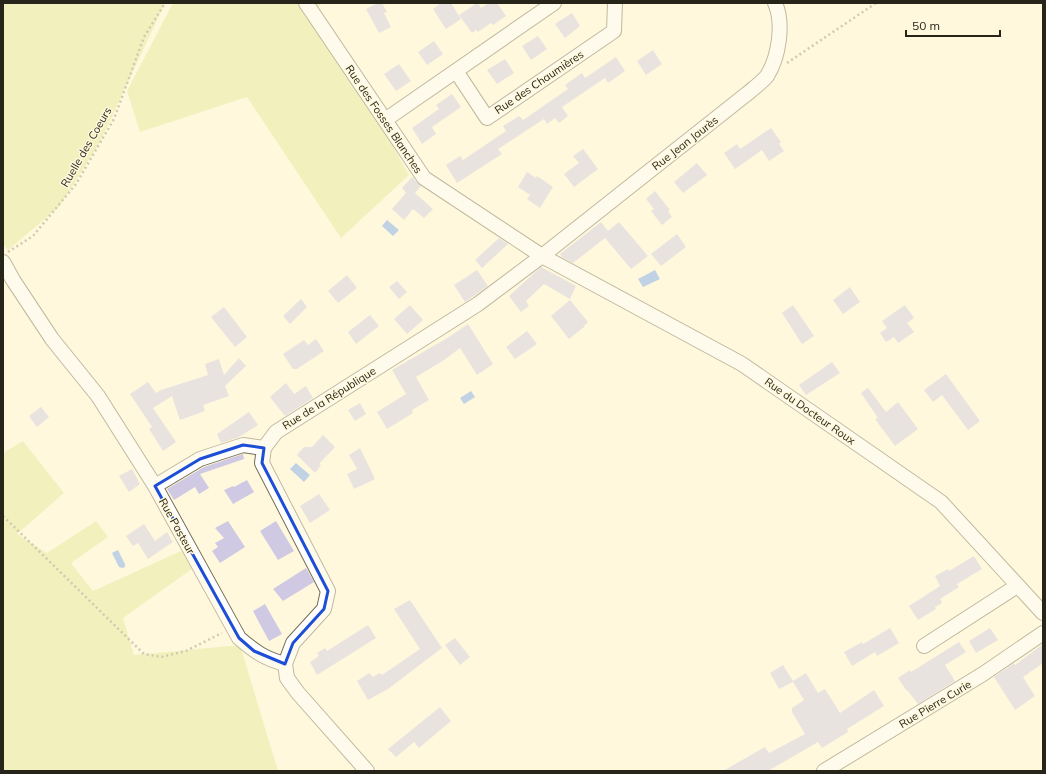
<svg xmlns="http://www.w3.org/2000/svg" width="1046" height="774" font-family="Mulish,sans-serif">
	<rect width="100%" height="100%" fill="#fff8dc"/>
	<!-- green -->
	<path fill="#e3e898" d="M3,3h162l-65,139 -41,65 -51,43 -5,-6z
		M173,3h150l-7,5 93,167 -68,63 -94,-141 -107,35 -13,-41z
		M23,441l41,52 -47,41 30,19 49,-32 12,16 -37,26 22,28 88,-40 11,18 -69,49 11,37 106,-10 38,126h-275v-318z"/>
	<!-- water -->
	<path fill="#76a4ed" d="M387,220l12,10 -6,6 -11,-10z
		M655,270l5,9 -17,8 -5,-8z
		M471,391l4,6 -11,7 -4,-6z
		M296,463l14,12 -6,7 -14,-13z
		M118,550l7,14v3l-3,1 -3,-1 -7,-14z"/>
	<!-- building -->
	<path fill="#cfc9e4" d="M378,3h4l5,9 -3,1 7,14 -12,6 -13,-24z
		M441,3h10l10,16 -15,10 -13,-20z
		M477,3h1l3,5 8,-5h8l9,13 -13,9 -2,-2 -13,9 -2,-2 -4,3 -13,-18z
		M572,13l8,13 -15,12 -10,-14z
		M538,36l9,13 -16,11 -9,-14z
		M434,41l9,13 -16,11 -9,-13z
		M653,50l9,14 -16,11 -9,-14z
		M616,57l9,14 -17,12 -3,-5 -43,29 6,9 -9,7 -4,-5 -8,6 -3,-5 -46,30 4,5 -45,29 -11,-18 14,-9 3,4 43,-29 -3,-5 16,-10 4,4 45,-31 -3,-4 17,-12 3,5z
		M505,59l9,14 -17,11 -10,-14z
		M399,64l12,17 -15,10 -12,-17z
		M452,94l9,13 -29,20 4,7 -14,10 -10,-16 27,-19 -3,-4z
		M771,128l10,14 -2,2 5,7 -15,10 -7,-11 -27,19 -11,-16 13,-9 3,5z
		M583,149l15,20 -24,18 -10,-13 15,-11 -6,-7z
		M697,163l10,12 -24,18 -9,-11z
		M527,172l9,6 1,-2 16,11 -13,21 -13,-9 3,-4 -12,-8z
		M412,177l9,9 -6,7 18,16 -9,9 -11,-9 -9,11 -12,-11 14,-16 -4,-5z
		M655,191l15,19 -2,1 4,6 -10,8 -11,-14 3,-2 -8,-10z
		M601,222l7,9 11,-9 29,34 -17,13 -26,-31 -32,25 -11,-6 -2,-3z
		M677,234l9,13 -25,19 -10,-12z
		M499,238l9,6 -26,24 -7,-8z
		M541,267l35,19 -6,13 -26,-15 -18,17 3,5 -8,6 -12,-16z
		M477,270l11,16 -23,16 -11,-17z
		M347,275l10,13 -19,15 -10,-12z
		M397,281l10,11 -8,7 -10,-12z
		M850,287l10,15 -17,12 -10,-14z
		M301,299l6,8 -17,17 -7,-8z
		M570,300l18,22 -4,4v1l-15,12 -18,-23z
		M410,305l13,15 -16,14 -13,-15z
		M793,305l21,31 -12,8 -20,-31z
		M905,305l9,13 -7,5 7,9 -16,11 -4,-6 -8,5 -6,-9 7,-5 -5,-7z
		M224,307l23,30 -12,10 -24,-30z
		M370,315l9,11 -23,18 -8,-12z
		M468,324l25,40 -16,11 -17,-27 -16,12 -28,17 13,23 -17,10 1,3 -26,16 -10,-17 29,-18 -14,-24 57,-33z
		M527,331l10,13 -22,15 -9,-12z
		M316,339l8,12 -27,18h-4l-10,-15 21,-14 4,5z
		M239,358l7,8 -21,20 4,10 -26,9 2,6 -25,9 -8,-24 -19,12 23,34 -13,9 -14,-22 3,-2 -22,-33 18,-12 8,11 5,-3 47,-15 -3,-11 14,-5 5,16z
		M832,362l8,11 -34,22 -7,-10z
		M946,374l34,47 -12,9 -26,-35 -9,7 -9,-12z
		M286,383l8,11 12,-8 7,12 -28,18 -15,-19z
		M868,388l18,24 12,-10 20,27 -23,17 -20,-27 3,-1 -17,-25z
		M360,403l6,11 -11,7 -7,-11z
		M41,407l8,10 -12,10 -8,-11z
		M249,412l9,13 -19,12 -18,6 -4,-9z
		M323,435l12,12 -16,17 2,1 -6,8 -18,-18 7,-8h8z
		M360,448l15,31 -21,10 -7,-15 10,-5 -8,-14z
		M243,454l1,5 -44,15 9,14 -10,6 -4,-7 -21,13 -7,-11 37,-22z
		M132,469l8,15 -11,8 -10,-16z
		M247,480l7,12 -21,12 -9,-14 9,-4 1,1z
		M319,494l11,16 -20,13 -10,-17z
		M228,521l17,26 -25,16 -8,-12 6,-4 -3,-4 9,-5 -9,-10z
		M276,521l18,30 -16,9 -18,-29z
		M144,524l11,17 12,-9 6,10 -25,17 -10,-16 -5,3 -7,-10z
		M974,556l8,13 -25,15 2,3 -19,12 2,4 -7,4 1,2 -18,11 -9,-14 31,-20 -5,-10 13,-7 1,2z
		M306,568l8,14 -31,19 -10,-12z
		M410,600l32,48 -54,41 -20,11 -11,-19 12,-8 4,4 7,-4 2,2 38,-26 -26,-40z
		M265,604l17,30 -13,7 -16,-30z
		M368,625l8,13 -59,37 -7,-13 9,-6 -2,-3 8,-5 2,3z
		M890,628l9,15 -22,13 -2,-4 -23,14 -8,-14 18,-10 1,2z
		M990,628l8,12 -22,13 -7,-12z
		M455,638l15,19 -10,8 -15,-20z
		M959,642l7,10 -21,13 10,16 -37,23 -11,-14h-1l-8,-12 12,-8 1,2z
		M1043,644v19l-20,14 12,19 -20,14 -21,-33 20,-14 1,2z
		M783,665l10,16 13,-8 12,20 7,-4 15,24 34,-23 10,16 -37,23 1,3 -26,16 -4,-6 -50,29h-45l42,-24 4,6 36,-19 -13,-22v-4l12,-8 -11,-18 -14,7 -9,-16z
		M440,707l11,14 -32,27 -5,-6 -18,15 -8,-8z"/>
	<g fill="none" stroke-linecap="round" stroke-linejoin="round">
		<!-- minor casing -->
		<g stroke="#736d54" stroke-width="16">
			<path id="minor" d="M306,3l118,175 118,78 200,108 199,138 102,111
				M456,71l31,47 127,-87 1,-28
				M385,120l169,-117
				M3,262l10,18 39,59 46,57 57,90 84,152c15,13 26,21 46,26
				M155,486l45,-27 43,-14 21,3
				M924,646l93,-60
				M367,771l-69,-78 -11,-15 -2,-14 8,-21 31,-34 4,-18 -66,-128 2,-15 12,-16 202,-128 64,-48 206,-163c6,-5 14,-11 19,-17 12,-19 17,-53 8,-73
				M824,771l159,-97 60,-41"/>
		</g>
		<!-- path -->
		<path stroke="#97937f" stroke-width="2.5" stroke-dasharray="2 3" stroke-linecap="butt" d="M787,63l89,-60
			M8,252l25,-16 43,-52 38,-65 30,-82 21,-34
			M3,516l141,138 17,3 25,-6 36,-18"/>
		<!-- minor -->
		<use href="#minor" stroke="#fff" stroke-width="14"/>
	</g>
	<!-- marked area -->
	<path d="M0 0H1046V774H0ZM243,445l21,3 -2,15 66,128 -4,18 -31,34 -8,21 -31,-13 -15,-13 -84,-152 45,-27z" fill="#fff8dc" fill-opacity=".55" fill-rule="evenodd"/>
	<path fill="none" stroke="#1d4ed8" stroke-width="3" stroke-linejoin="round" d="M243,445l21,3 -2,15 66,128 -4,18 -31,34 -8,21 -31,-13 -15,-13 -84,-152 45,-27z"/>
	<g text-anchor="middle" stroke-width="3" stroke-linejoin="round" paint-order="stroke">
		<!-- street labels -->
		<g font-size="11" fill="#27251a" stroke="#fff8dc">
			<text transform="translate(539 82) rotate(-34)" y="4">Rue des Chaumières</text>
			<text transform="translate(384 119) rotate(56)" y="4">Rue des Fosses Blanches</text>
			<text transform="translate(685 143) rotate(-38)" y="4">Rue Jean Jaurès</text>
			<text transform="translate(86 147) rotate(-60)" y="4">Ruelle des Coeurs</text>
			<text transform="translate(329 398) rotate(-32)" y="4">Rue de la République</text>
			<text transform="translate(810 411) rotate(35)" y="4">Rue du Docteur Roux</text>
			<text transform="translate(177 526) rotate(61)" y="4">Rue Pasteur</text>
			<text transform="translate(935 704) rotate(-31)" y="4">Rue Pierre Curie</text>
		</g>
	</g>
	<!-- border -->
	<rect width="1046" height="774" fill="none" stroke="#27251a" stroke-width="8"/>
	<!-- scale -->
	<path d="M906 30v6h94v-6" fill="none" stroke="#27251a" stroke-width="2"/>
	<text x="912" y="30" font-size="12" fill="#27251a" stroke="#fff8dc" stroke-width="3" paint-order="stroke">50 m</text>
</svg>
